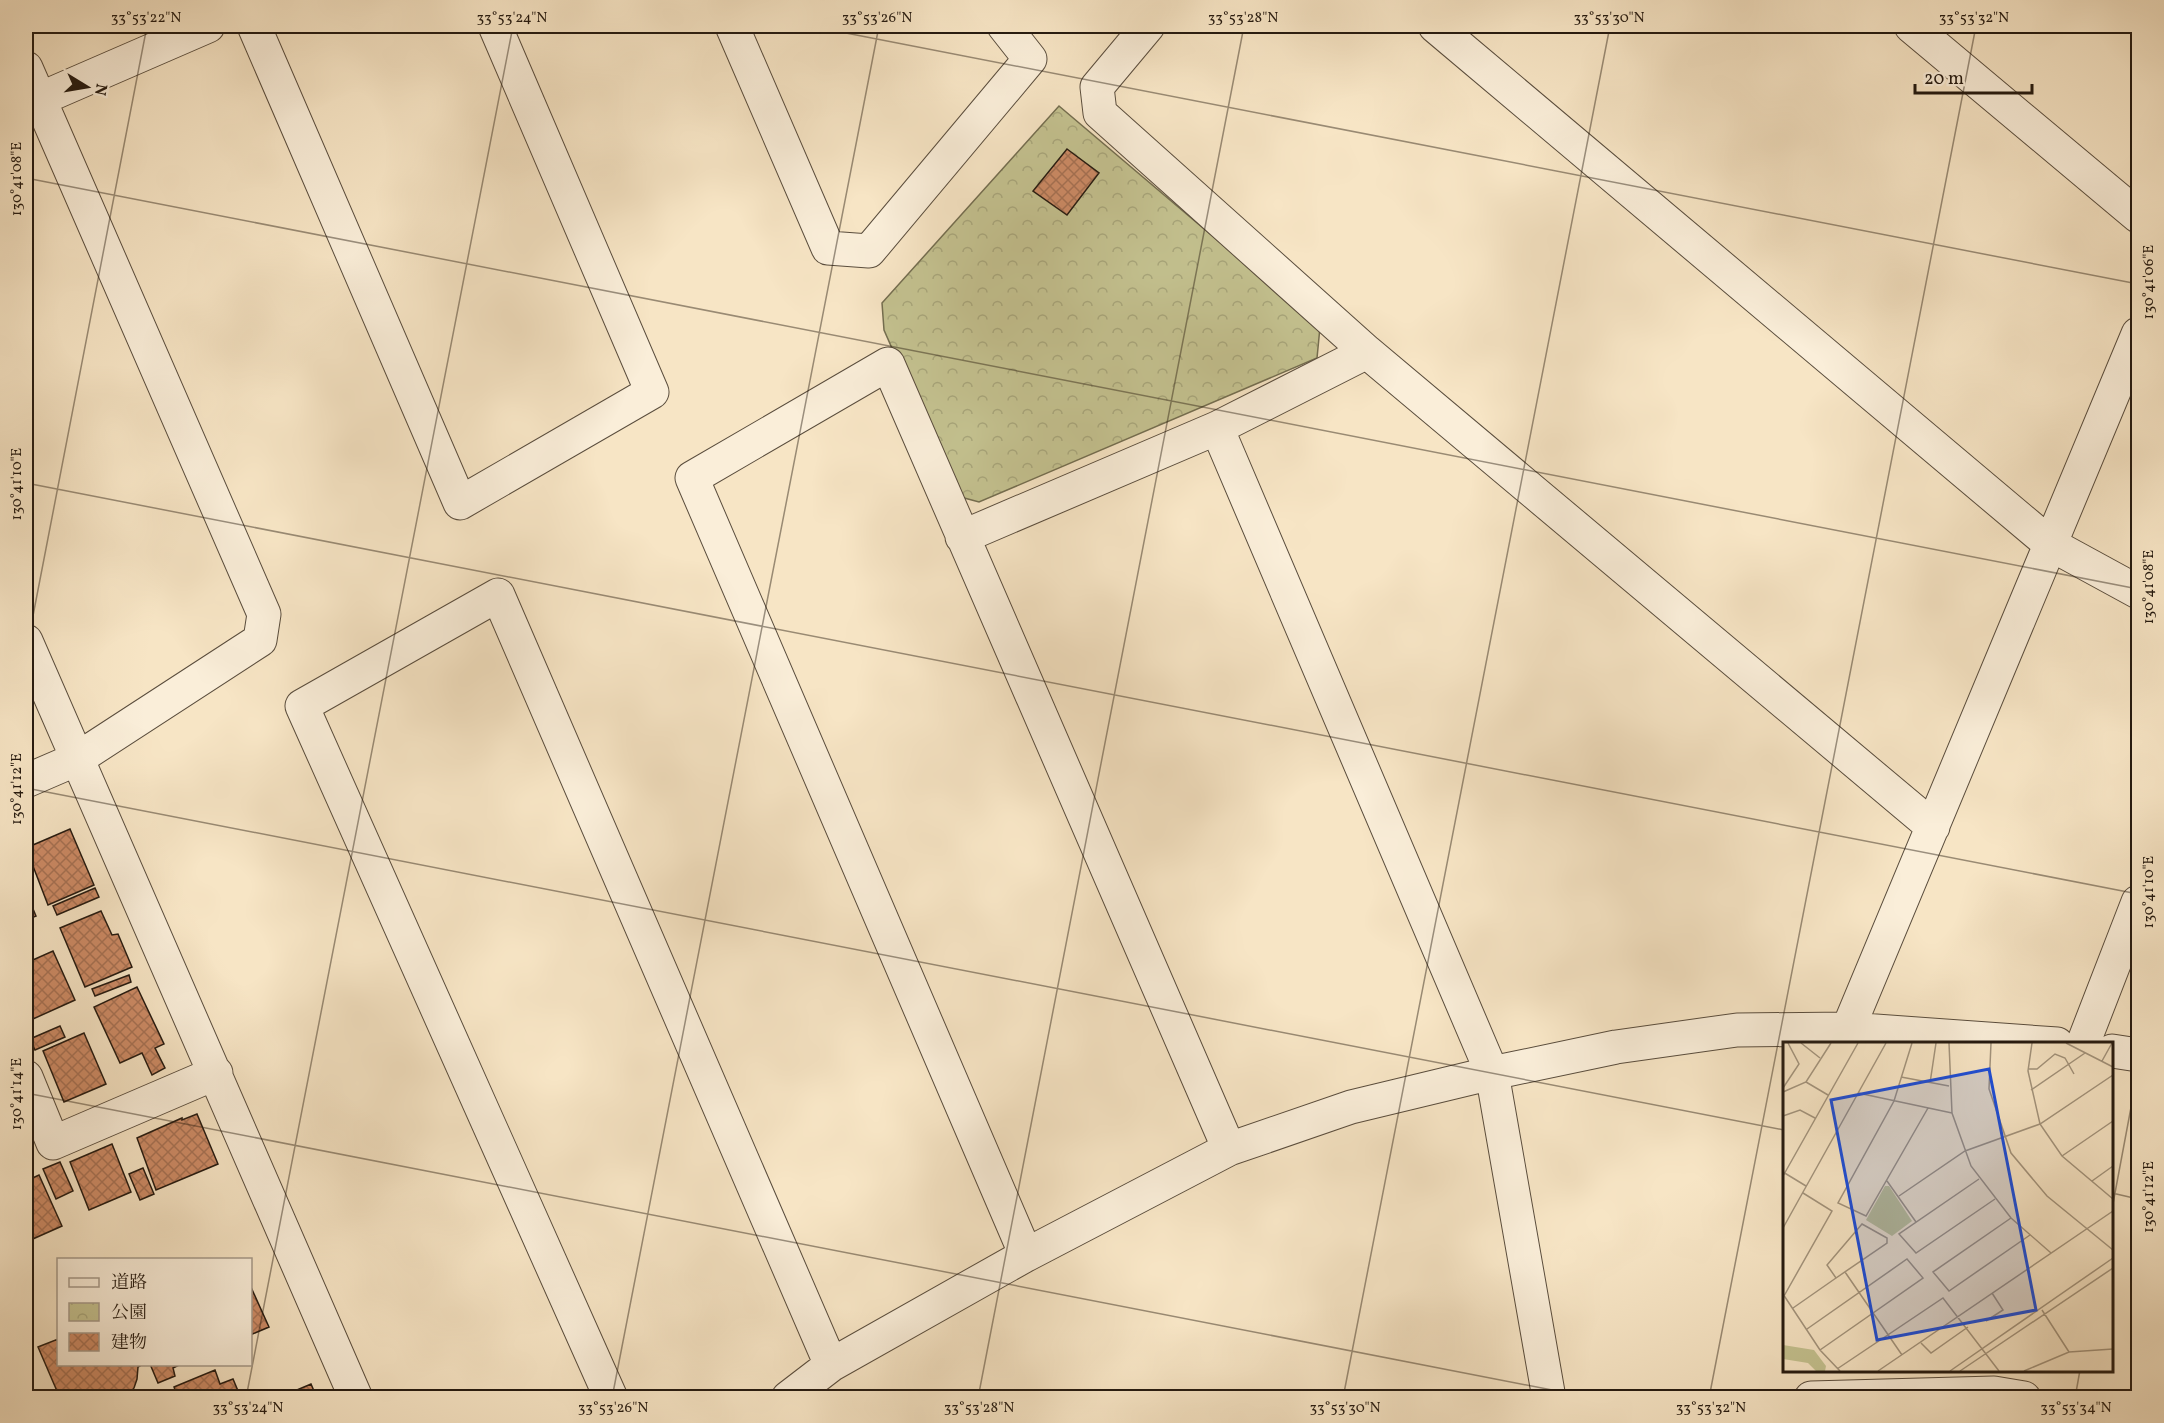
<svg xmlns="http://www.w3.org/2000/svg" width="2164" height="1423" font-family="Vollkorn,'Noto Serif JP',serif">
	<defs>
		<pattern id="park-crowns" width="20" height="18" patternUnits="userSpaceOnUse" patternTransform="scale(1.5)"><rect width="20" height="18" fill="#c4c290"/><path d="M2 6a3 3 0 1 1 6 0M12 15a3 3 0 1 1 6 0" fill="none" stroke="#a8a67b"/></pattern>
		<pattern id="building-cross-hatch" width="8" height="8" patternUnits="userSpaceOnUse" patternTransform="scale(1.5)"><rect width="8" height="8" fill="#cd8b66"/><path d="M0 0l8 8M0 8l8-8" fill="none" stroke="#a67153"/></pattern>
	</defs>
	<rect width="100%" height="100%" fill="#f7e5c5"/>
	<filter id="stains"><feTurbulence type="fractalNoise" baseFrequency=".00333" numOctaves="4"/><feColorMatrix values="0 0 0 0 .2 0 0 0 0 .09 0 0 0 0 .02 0 0 0 .5 -.17"/></filter>
	<radialGradient id="worn" r=".72"><stop offset=".6" stop-color="#630" stop-opacity="0"/><stop offset="1" stop-color="#630" stop-opacity=".3"/></radialGradient>
	<!-- park -->
	<path fill="url(#park-crowns)" stroke="#746e50" stroke-width="1.5" d="M1059,106l261,221 -3,31 -338,144 -22,-6 -73,-166 -2,-27z"/>
	<!-- building -->
	<path fill="url(#building-cross-hatch)" stroke="#251a10" stroke-width="1.5" d="M1067,149l32,24 -32,42 -34,-24z
		M70,829l24,56 -46,20 -22,-57z
		M95,888l4,9 -42,18 -4,-9z
		M26,892l10,24 -10,4z
		M101,911l11,24 6,-1 14,33 -47,20 -25,-59z
		M53,951l22,49 -42,19 -7,-16v-40z
		M129,975l2,7 -36,14 -3,-7z
		M137,987l27,57 -9,4 10,20 -13,7 -10,-22 -22,10 -26,-56z
		M60,1026l5,11 -30,13 -5,-11z
		M84,1033l22,51 -42,18 -21,-51z
		M197,1114l21,50 -62,26 -19,-52 45,-20v2z
		M112,1144l19,48 -42,18 -19,-48z
		M60,1162l13,29 -17,8 -13,-30z
		M143,1168l11,26 -14,6 -11,-26z
		M39,1175l23,51 -36,16v-61z
		M250,1285l19,42 -19,8z
		M58,1339v25h85l-5,3 -1,12 -3,9 -8,10h-66l-22,-51z
		M150,1364h31l-8,4 2,8 -17,7z
		M215,1370l5,14 13,-5 8,19h-63l-4,-11z
		M311,1384l6,14h-39z"/>
	<g fill="none" stroke-linecap="round" stroke-linejoin="round">
		<!-- minor casing -->
		<g stroke="#5a4d3d" stroke-width="35">
			<path id="minor" d="M254,26l206,477 192,-111 -157,-366
				M732,26l96,222 41,3 161,-192 -26,-33
				M1148,26l-51,61 3,26 267,239 566,475
				M1435,26l615,518 88,48
				M1911,26l227,190
				M26,68l238,546 -4,26 -183,119 -51,22
				M26,105l182,-79
				M1217,428l275,645 57,325
				M962,537l255,-109 150,-76
				M26,641l330,757
				M1848,1029l290,-695
				M2083,1044l55,-142
				M2112,1051l26,4
				M26,1077l27,66 163,-70
				M1026,1255l-334,-777 196,-114 341,785
				M611,1398l-309,-692 196,-111 333,770
				M788,1398l43,-33 195,-110 203,-106 122,-42 141,-34 124,-26 121,-17 111,-1 209,15
				M1811,1398l183,-5 30,5"/>
		</g>
		<!-- minor -->
		<use href="#minor" stroke="#faeed9" stroke-width="33"/>
	</g>
	<!-- ticks -->
	<path fill="none" stroke="#251a10" stroke-width="1.5" stroke-opacity="0.45" d="M810,26l1328,258M26,178l2112,411M26,483l2112,411M26,652l121,-626M26,788l1758,342M26,1093l1567,305M2112,1193l26,6M2112,1209l26,-139M246,1398l267,-1372M612,1398l267,-1372M978,1398l266,-1372M1343,1398l267,-1372M1709,1398l267,-1372M2075,1398l5,-28"/>
	<!-- overview -->
	<g transform="translate(1783 1042)">
		<rect width="330" height="330" fill="#f7e5c5"/>
		<path d="M0,303l31,5 12,16 -1,5h-9l-8,-8 -25,-4z" fill="#c4c290"/>
		<path d="M102,144h4l23,35 -20,15 -26,-16z" fill="#c4c290"/>
		<path fill="none" stroke="#a3947d" stroke-width="1.5" d="M18,1l19,15M129,1l-18,58 -56,102 28,13 62,-108M166,1l3,70 19,53 40,52 40,35M208,1l-2,46 22,64 36,43 66,54M249,1l-4,28 12,53 22,32 51,43M283,1l47,24M319,19l10,-18M246,27h8l18,-15 10,4 9,16M118,35l48,9M23,40l22,13M147,41l6,-40M0,46l16,-24 -11,-21M248,48l54,-37M0,50l23,-10 25,-39M75,51l94,20M0,74l17,-6 15,8M279,114l51,-35M0,130l23,14M0,134l75,-133M196,137l-80,55 17,19 79,-54M104,139l29,41M309,139l21,-15M116,154l66,-45 75,-27 73,-49M228,176l-78,54 16,19 81,-56M79,182l25,14v5l-51,35 -9,-13zM0,186l103,-185M62,230l57,83M0,252l37,56 20,21M1,254l48,-85 -29,-18M10,266l43,-30M259,268l27,42M203,279l17,-11 -11,-17M24,287l100,-70 16,19 -103,72M138,301l10,10 37,-26M54,327l106,-71 56,73M95,329l235,-160M167,329l163,-113M177,329l153,-103M241,329l45,-19 44,-3"/>
		<path fill="#1d4ed8" fill-opacity="0.15" stroke="#1d4ed8" stroke-width="3" d="M206,27l47,241 -159,30 -46,-240z"/>
		<rect width="330" height="330" fill="none" stroke="#251a10" stroke-width="3"/>
	</g>
	<!-- margin -->
	<rect width="2164" height="1423" fill="none" stroke="#f7e5c5" stroke-width="66"/>
	<!-- legend -->
	<rect x="57" y="1258" width="195" height="108" fill="#faeed9" stroke="#a59989" stroke-width="1.5"/>
	<rect x="69" y="1278" width="30" height="9" fill="#faeed9" stroke="#a59989" stroke-width="1.5"/>
	<text x="111" y="1288" font-size="18" fill="#251a10">道路</text>
	<rect x="69" y="1303" width="30" height="18" fill="url(#park-crowns)" stroke="#a59989" stroke-width="1.5"/>
	<text x="111" y="1318" font-size="18" fill="#251a10">公園</text>
	<rect x="69" y="1333" width="30" height="18" fill="url(#building-cross-hatch)" stroke="#a59989" stroke-width="1.5"/>
	<text x="111" y="1348" font-size="18" fill="#251a10">建物</text>
	<!-- north arrow -->
	<g transform="translate(87 87) rotate(101)" stroke="#faeed9" stroke-width="4.5" paint-order="stroke">
	<path d="M0-4.5L10 22L0 15L-10 22Z" fill="#251a10"/>
	<text y="-9" font-size="16" font-weight="bold" text-anchor="middle" fill="#251a10">N</text>
	</g>
	<!-- scale -->
	<path d="M1915 84v9h117v-9" fill="none" stroke="#251a10" stroke-width="3"/>
	<text x="1924" y="84" font-size="18" fill="#251a10" stroke="#faeed9" stroke-width="4.5" paint-order="stroke">20 m</text>
	<rect x="33" y="33" width="2098" height="1357" fill="none" stroke="#251a10" stroke-width="2"/>
	<g font-size="15" text-anchor="middle" fill="#251a10">
		<text x="146" y="22">33°53'22"N</text>
		<text x="512" y="22">33°53'24"N</text>
		<text x="877" y="22">33°53'26"N</text>
		<text x="1243" y="22">33°53'28"N</text>
		<text x="1609" y="22">33°53'30"N</text>
		<text x="1974" y="22">33°53'32"N</text>
		<text transform="translate(16 179) rotate(-90)" y="5">130°41'08"E</text>
		<text transform="translate(2148 282) rotate(-90)" y="5">130°41'06"E</text>
		<text transform="translate(16 484) rotate(-90)" y="5">130°41'10"E</text>
		<text transform="translate(2148 587) rotate(-90)" y="5">130°41'08"E</text>
		<text transform="translate(16 789) rotate(-90)" y="5">130°41'12"E</text>
		<text transform="translate(2148 892) rotate(-90)" y="5">130°41'10"E</text>
		<text transform="translate(16 1094) rotate(-90)" y="5">130°41'14"E</text>
		<text transform="translate(2148 1197) rotate(-90)" y="5">130°41'12"E</text>
		<text x="248" y="1412">33°53'24"N</text>
		<text x="613" y="1412">33°53'26"N</text>
		<text x="979" y="1412">33°53'28"N</text>
		<text x="1345" y="1412">33°53'30"N</text>
		<text x="1711" y="1412">33°53'32"N</text>
		<text x="2076" y="1412">33°53'34"N</text>
	</g>
	<rect width="100%" height="100%" filter="url(#stains)"/>
	<rect width="100%" height="100%" fill="url(#worn)"/>
</svg>
